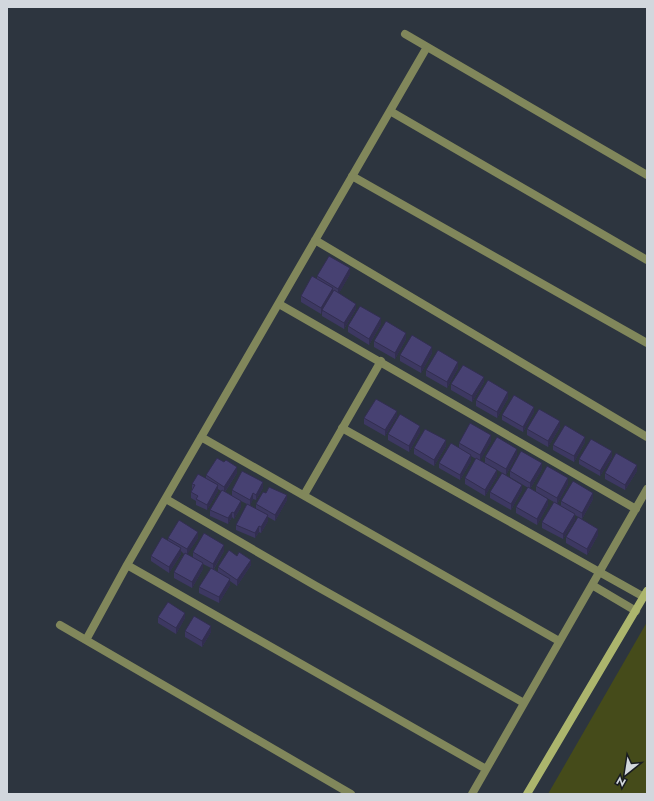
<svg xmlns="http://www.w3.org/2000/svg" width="654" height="801" font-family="Jost,sans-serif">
	<rect width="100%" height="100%" fill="#2d353f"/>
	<!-- green -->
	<path fill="#454b1a" d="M647,622v172h-99z"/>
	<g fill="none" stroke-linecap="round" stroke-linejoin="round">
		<!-- street -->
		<path stroke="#81875b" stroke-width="8" d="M405,34l242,141
			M390,111l257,149
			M352,176l295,167
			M315,240l332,197
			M279,304l357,205
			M342,428l302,169
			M201,437l358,204
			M304,495l77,-134
			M166,499l150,87 208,117
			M127,565l359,204
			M592,585l44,26
			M60,625l291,169
			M86,640l41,-75 300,-518
			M472,794l175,-305"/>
		<!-- secondary -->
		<path stroke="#acb56d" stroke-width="8" d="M527,794l120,-203"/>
	</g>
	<!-- wall -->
	<path fill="#3d3862" d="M350,274l-11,19 17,16 -12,20 -22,-13v-5l-1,3 -20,-12v-6l16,-17v-3z
		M381,324l-12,21 -21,-13v-6z
		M406,339l-11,20 -21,-12v-6z
		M432,353l-11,20 -21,-12v-6z
		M458,368l-11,20 -21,-12v-6z
		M484,382l-12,20 -21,-12v-6z
		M508,398l-11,20 -21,-12v-6z
		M534,412l-11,20 -21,-12v-5z
		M397,416l-12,20 -21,-12v-6z
		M560,427l-12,20 -21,-12v-6z
		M420,432l-11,20 -21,-12v-6z
		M491,441l-11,19 17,16 -12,20 -20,-12v-6l11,-19 -5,-3v5l-11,19 -21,-12v-5l20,-15v-5z
		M585,442l-11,20 -21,-12v-5z
		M446,446l-12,20 -20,-12v-6z
		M517,455l-11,20 -21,-12v-6z
		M612,457l-12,19 -21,-12v-5z
		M542,469l-12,20 -20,-12v-6z
		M637,471l-12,19 -20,-11v-6z
		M237,473l-12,19 7,4v-6l31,-2 -7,12 -3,-1 -3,6 6,4v-5l10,-11 21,7 -12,21 -7,-4v4l-7,12 -2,-1 -4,6 -19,-8v-5l11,-21 -6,-3v6l-7,12 -2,-2 -4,7 -18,-8v-6l11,-19 -3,-2v2l-11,19 -11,-5v-4l-5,-3v-6l1,-3v-5l14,-6v-3z
		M568,484l-11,20 4,2v-5l32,-2 -11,20 -7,-4v5l-12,19 -21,-11v-6l12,-20 -18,-10v-6z
		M522,490l-11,20 -21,-12v-6z
		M548,505l-11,20 -21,-12v-6z
		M598,535l-11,20 -21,-12v-6z
		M168,538h30l-11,16 6,4v-6l31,-1 -10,18 4,3v-5l33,-2 -14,21 -7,-5v4l-11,18 -20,-10v-6l12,-19 -8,-4v5l-11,19 -18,-10v-6l10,-18 -3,-3v3l-12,19 -18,-12v-5l17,-15z
		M158,617l27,1 -9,16 -18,-11z
		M185,631l26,1 -9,15 -17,-10z"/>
	<!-- shaded-wall -->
	<path fill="#322e50" d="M350,268v6l-12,21v-6z
		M333,288v6l-12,20v-6z
		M356,304v5l-12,20v-6z
		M381,318v6l-12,21v-6z
		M406,333v6l-11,20v-6z
		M432,347v6l-11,20v-6z
		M458,362v6l-11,20v-6z
		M484,377v5l-12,20v-6z
		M508,392v6l-11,20v-6z
		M534,407v5l-11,20v-5z
		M397,411v5l-12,20v-6z
		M560,421v6l-12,20v-6z
		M420,426v6l-11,20v-6z
		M491,435v6l-11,20v-6z
		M585,437v5l-11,20v-6z
		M446,440v6l-12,20v-6z
		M517,449v6l-11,20v-6z
		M612,451v6l-12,19v-5z
		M471,455v6l-11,19v-5z
		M542,463v6l-12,20v-6z
		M637,465v6l-12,19v-5z
		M237,467v6l-13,20v-6z
		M497,470v6l-12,20v-6z
		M568,478v6l-11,20v-6z
		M263,482v6l-7,12v-5z
		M218,485v6l-11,19v-5z
		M522,485v5l-11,20v-6z
		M253,493v6l-3,7v-6z
		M593,493v6l-11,20v-6z
		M287,495v5l-12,21v-6z
		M548,499v6l-11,20v-6z
		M241,501v6l-7,12v-6z
		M232,512v5l-4,7v-6z
		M575,514v6l-12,19v-5z
		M268,515v6l-7,12v-6z
		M259,526v6l-4,6v-5z
		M598,529v6l-11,20v-6z
		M198,532v6l-11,17v-6z
		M224,545v6l-11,19v-6z
		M181,548v6l-12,19v-6z
		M251,560v5l-14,21v-6z
		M203,563v6l-11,19v-6z
		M230,579v6l-11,18v-6z
		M185,613v5l-9,16v-6z
		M211,626v6l-9,15v-6z"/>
	<!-- building -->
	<path fill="#474172" stroke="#322e50" d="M329,256l21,12 -12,21 -21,-13z
		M312,276l21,12 -12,20 -20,-12z
		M334,290l22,14 -12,19 -22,-13z
		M360,306l21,12 -12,21 -21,-13z
		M386,321l20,12 -11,20 -21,-12z
		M412,335l20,12 -11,20 -21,-12z
		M438,350l20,12 -11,20 -21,-12z
		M463,365l21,12 -12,19 -21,-12z
		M488,380l20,12 -11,20 -21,-12z
		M514,395l20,12 -11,20 -21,-12z
		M376,399l21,12 -12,19 -21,-12z
		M539,409l21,12 -12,20 -21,-12z
		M400,414l20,12 -11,20 -21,-12z
		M470,423l21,12 -11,20 -21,-12z
		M565,425l20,12 -11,19 -21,-11z
		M425,429l21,11 -12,20 -20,-12z
		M497,437l20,12 -11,20 -21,-12z
		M591,439l21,12 -12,20 -21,-12z
		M451,443l20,12 -11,20 -21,-12z
		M521,451l21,12 -12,20 -20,-12z
		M616,453l21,12 -12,20 -20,-12z
		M217,458l7,4 2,-2 11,7 -13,20 -18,-12z
		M476,458l21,12 -12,20 -20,-12z
		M547,466l21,12 -11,20 -21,-12z
		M242,471l21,11 -7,13 -3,-2 -3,7 -18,-10z
		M502,473l20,12 -11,19 -21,-12z
		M198,474l20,11 -11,20 -11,-6 2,-3 -7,-4 4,-7 -3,-1z
		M573,481l20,12 -11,20 -21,-12z
		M269,487l18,8 -12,20 -19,-11 7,-12 3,1z
		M528,487l20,12 -11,20 -21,-12z
		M222,490l19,11 -7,12 -2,-1 -4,6 -18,-8z
		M554,502l21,12 -12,20 -21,-12z
		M247,504l21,11 -7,12 -2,-1 -4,7 -19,-8z
		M578,517l20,12 -11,20 -21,-12z
		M179,520l19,12 -11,17 -19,-11z
		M204,533l20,12 -11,19 -20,-12z
		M162,537l19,11 -12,19 -18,-11z
		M229,550l8,6 2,-4 12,8 -14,20 -19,-13z
		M185,553l18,10 -11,19 -18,-10z
		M211,568l19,11 -11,18 -20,-10z
		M168,602l17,11 -9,15 -18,-11z
		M194,616l17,10 -9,15 -17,-10z"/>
	<!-- border -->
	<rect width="654" height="801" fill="none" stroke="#d2d7dd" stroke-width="16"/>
	<!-- north arrow -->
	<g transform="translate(626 773) rotate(210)" stroke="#191c21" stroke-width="3" paint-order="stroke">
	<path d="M0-3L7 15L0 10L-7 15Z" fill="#d2d7dd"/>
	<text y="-6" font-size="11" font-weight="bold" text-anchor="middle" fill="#d2d7dd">N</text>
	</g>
</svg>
